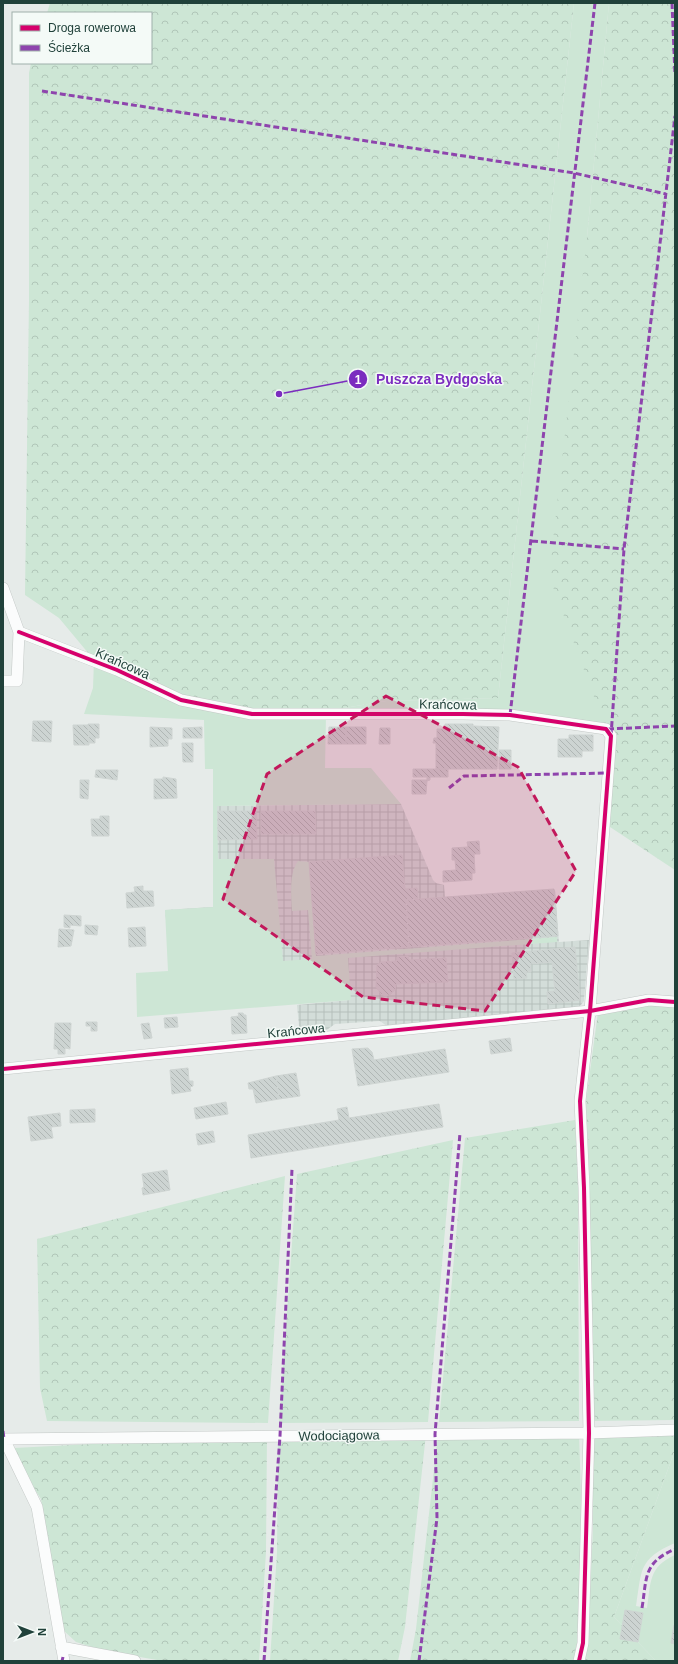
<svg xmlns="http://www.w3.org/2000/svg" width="678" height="1664" font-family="Helvetica,sans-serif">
	<defs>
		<pattern id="industrial-grid" width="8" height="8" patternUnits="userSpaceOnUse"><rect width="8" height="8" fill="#d3ddd9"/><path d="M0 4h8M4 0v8" fill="none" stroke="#b5bfbb"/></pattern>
		<pattern id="forest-crowns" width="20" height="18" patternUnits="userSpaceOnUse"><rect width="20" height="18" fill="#cde6d5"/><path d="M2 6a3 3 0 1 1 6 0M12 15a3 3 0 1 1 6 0" fill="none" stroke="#b0c6b8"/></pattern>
		<pattern id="building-back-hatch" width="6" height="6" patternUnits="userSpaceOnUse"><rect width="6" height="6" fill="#cdd4d2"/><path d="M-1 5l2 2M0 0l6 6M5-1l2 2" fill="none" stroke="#b0b7b5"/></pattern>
	</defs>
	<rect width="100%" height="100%" fill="#e6ebe9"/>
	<!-- industrial -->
	<path fill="url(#industrial-grid)" d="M401,804l32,76 3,3 8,2 1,12 110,-7 4,52 30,-2 -5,61 -3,4 -3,2 -190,20 -8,-6 -45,3 -14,10 -21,2 -3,-31 53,-5 -179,-29 -6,-61 48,-3v-101z"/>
	<!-- grass -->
	<path fill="#cde6d5" d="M574,3h35l-22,234 19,492 -78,-12 -202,-3 -1,54h46l30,36 -184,2 1,53h56l9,102 29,-2 -4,-49 -16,1c-1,-15 -3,-38 6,-50l11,1 7,94 241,-19v5l-209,16 3,42 -214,17 -1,-44 32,-2 -3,-61 48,-3v-138h-8l-1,-49 -120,-6 9,-26 1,-28 214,54 78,-13 112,-3z
		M675,1450v93c-37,16 -33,27 -39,63l11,2c4,-25 1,-41 28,-53v106h-19l-42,-44z"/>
	<!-- forest -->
	<path fill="url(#forest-crowns)" d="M50,3h524l-76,695 -112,3 -78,13 -91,-6 -123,-48 -35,-42 -34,-23 4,-295v-227l2,-10h120v-50h-104z
		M609,3h66v867l-65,-43 -4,-98 -57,-153 38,-339z
		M649,1005l26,2v413l-84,1 -1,-232 -4,-88 12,-89z
		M575,1120l3,68 1,233 -140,1 26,-284z
		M453,1140l-25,282 -149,1 18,-249z
		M285,1176l-17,247 -221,-2 -7,-33 -3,-149z
		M579,1432l3,94 -5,117 -3,18h-164l6,-32 22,-195z
		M591,1432h84v18l-61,167 42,44h-71l3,-17 5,-117z
		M278,1434h148l-21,193 -7,34h-128l7,-109z
		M267,1435l-1,117 -7,109h-96l-58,-10 -29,-9 -13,-12 -13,-63 -9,-68 -30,-46 3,-5z"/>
	<!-- building -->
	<path fill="url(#building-back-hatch)" stroke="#ced4d2" d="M33,721h19l-1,21 -19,-1z
		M88,724h11v14h-4v5h-6z
		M445,724h28v2l26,1 -2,42h-61v-26h-3l1,-5h3v-9h8z
		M73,725h15l1,20h-15z
		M150,727l22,1v11h-4v7l-18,1z
		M202,727v11h-19v-10z
		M329,727h17v17h-18z
		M346,727h20v17h-20z
		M380,728h10v16h-11z
		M569,735h24v16h-11v6h-24v-18h11z
		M182,743h11v19h-10z
		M499,750h12v19h-12z
		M413,769h35v8h-18v3l-3,1v-4h-14z
		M96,770h22l-1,10 -22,-3z
		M163,777l13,2 1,19 -23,1v-20h9z
		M80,780h9l-1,19 -8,-1z
		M412,780h15l-1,14h-14z
		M218,811h38l1,28 -39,1z
		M261,811h54l1,23h-55z
		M100,816h9v20h-17l-1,-17h9z
		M479,841l1,13h-6l1,19h-3v7l-29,2v-11l13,-1 -1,-10h-3v-12l16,-1 -1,-5z
		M402,855l3,34 12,-1 1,11 -12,1 3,47 -93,7 -7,-92z
		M143,886v5h10l1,15 -27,2 -1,-15 9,-1 -1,-5z
		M554,889l4,47 -149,11 -3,-47z
		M64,915l17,1v10l-11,-1v3l-6,-1z
		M85,925l13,1 -1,9 -12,-1z
		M145,927l1,19 -17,1 -1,-19z
		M59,929l15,1 -3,16 -13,1z
		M575,947l5,53 -32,4 -1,-12 8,-1 -3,-29 -22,2 1,8h-5l1,6 -13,1 -2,-26z
		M408,956l1,4 37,-2 2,24 -52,2 -1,6 -4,4 -5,2 -5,-2 -5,-7 1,-22 4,-3 16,-1v-4z
		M238,1013h5l1,2h2l1,18 -15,1 -1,-17 8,-1z
		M177,1017l1,10 -13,1 -1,-10z
		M86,1022h11v9h-6v-5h-5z
		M55,1023h16l-1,26 -5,-1v6h-7v-5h-4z
		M149,1023l3,15 -8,1 -3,-15z
		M510,1038l2,13 -21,3 -2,-13z
		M368,1048l4,4 2,8 71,-11 4,23 -91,14 -6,-37z
		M188,1068l1,13h4v5l-3,1 1,4 -19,3 -2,-24z
		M296,1073l4,23 -21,3 -3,-23z
		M276,1076l3,23 -23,4 -3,-14h-4l-1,-6z
		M226,1102l2,12 -32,5 -2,-11z
		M439,1104l4,23 -192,31 -3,-23 91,-15 -2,-11 10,-2 2,11z
		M95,1109v13l-25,1v-13z
		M60,1113l1,13 -10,1 2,11 -22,3 -3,-24z
		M213,1131l2,11 -17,3 -2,-11z
		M167,1170l3,20 -27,5 -1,-7 2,-1 -2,-13z
		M625,1610l18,3 -5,29 -18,-3z
		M674,1625h1v19l-4,-1z"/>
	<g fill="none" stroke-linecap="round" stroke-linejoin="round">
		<!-- street casing -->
		<g stroke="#c3c8c6" stroke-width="12">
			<path id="street" d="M3,588l16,44 -2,49h-14
				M19,632l98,38 64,30 71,14h211l47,1 96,14 5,7 -21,275 -10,90 4,87 5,245 -6,210 -4,18
				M3,1069l587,-58 59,-11 26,2
				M3,1439l586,-6 86,-3
				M4,1439l33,68 27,154
				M61,1647l74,14"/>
		</g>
		<!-- street -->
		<use href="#street" stroke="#fbfcfc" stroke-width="11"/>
		<!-- quiet -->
		<path stroke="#8e44ad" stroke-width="3" stroke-dasharray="6 3" stroke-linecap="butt" d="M672,3l3,72
			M42,91l532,82 92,21
			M532,541l92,8
			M510,715l85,-712
			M608,729l67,-3
			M611,736l13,-187 51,-433
			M449,788l15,-12 144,-3
			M3,1431l1,8
			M642,1608c5,-31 1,-45 33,-59
			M62,1661l1,-4
			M264,1661l16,-225 12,-267
			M419,1661l18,-143 -2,-84 25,-301"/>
		<!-- cycleway casing -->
		<g stroke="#f4faf7" stroke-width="6">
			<path id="cycleway" d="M19,632l98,38 64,30 71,14h211l47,1 96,14 5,7 -21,275 -10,90 4,87 5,245 -6,210 -4,18
				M3,1069l587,-58 59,-11 26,2"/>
		</g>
		<!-- cycleway -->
		<use href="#cycleway" stroke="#d6006c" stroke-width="4"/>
	</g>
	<!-- marked area -->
	<path fill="#c2185b" fill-opacity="0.2" stroke="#c2185b" stroke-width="3" stroke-dasharray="8 5" stroke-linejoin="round" d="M386,696l132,71 58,104 -91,140 -122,-14 -140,-98 44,-125z"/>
	<g text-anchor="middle" stroke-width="3" stroke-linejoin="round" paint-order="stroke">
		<!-- street labels -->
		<g font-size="13" fill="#20413a" stroke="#f4faf7">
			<text transform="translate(123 663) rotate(24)" y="5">Krańcowa</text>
			<text transform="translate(448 704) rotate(1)" y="5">Krańcowa</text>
			<text transform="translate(296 1030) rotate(-6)" y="5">Krańcowa</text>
			<text transform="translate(339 1435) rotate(-1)" y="5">Wodociągowa</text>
		</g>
	</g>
	<!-- callouts -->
	<path fill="none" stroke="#7b2cbf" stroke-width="1.5" d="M279 394L358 379"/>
	<g fill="#7b2cbf" stroke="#f4faf7" stroke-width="1.5">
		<circle cx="279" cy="394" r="4"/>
		<circle cx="358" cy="379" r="10"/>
	</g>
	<g font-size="12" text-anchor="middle" font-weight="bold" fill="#fff">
		<text x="358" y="384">1</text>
	</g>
	<g font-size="14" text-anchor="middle" font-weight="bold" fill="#7b2cbf" stroke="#f4faf7" stroke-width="3" stroke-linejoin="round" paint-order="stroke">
		<text x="439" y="384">Puszcza Bydgoska</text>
	</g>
	<!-- border -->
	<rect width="678" height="1664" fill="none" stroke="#20413a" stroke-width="8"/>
	<!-- legend -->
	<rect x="12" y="12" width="140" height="52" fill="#f4faf7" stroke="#9fb0ab"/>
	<rect x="20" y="25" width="20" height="6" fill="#d6006c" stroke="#9fb0ab"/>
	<text x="48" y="32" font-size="12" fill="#20413a">Droga rowerowa</text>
	<rect x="20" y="45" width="20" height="6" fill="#8e44ad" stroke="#9fb0ab"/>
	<text x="48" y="52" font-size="12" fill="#20413a">Ścieżka</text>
	<!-- north arrow -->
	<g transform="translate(32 1632) rotate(90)" stroke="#f4faf7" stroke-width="3" paint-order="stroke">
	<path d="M0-3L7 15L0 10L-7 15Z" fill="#20413a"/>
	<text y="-6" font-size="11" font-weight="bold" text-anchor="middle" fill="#20413a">N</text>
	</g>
</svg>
